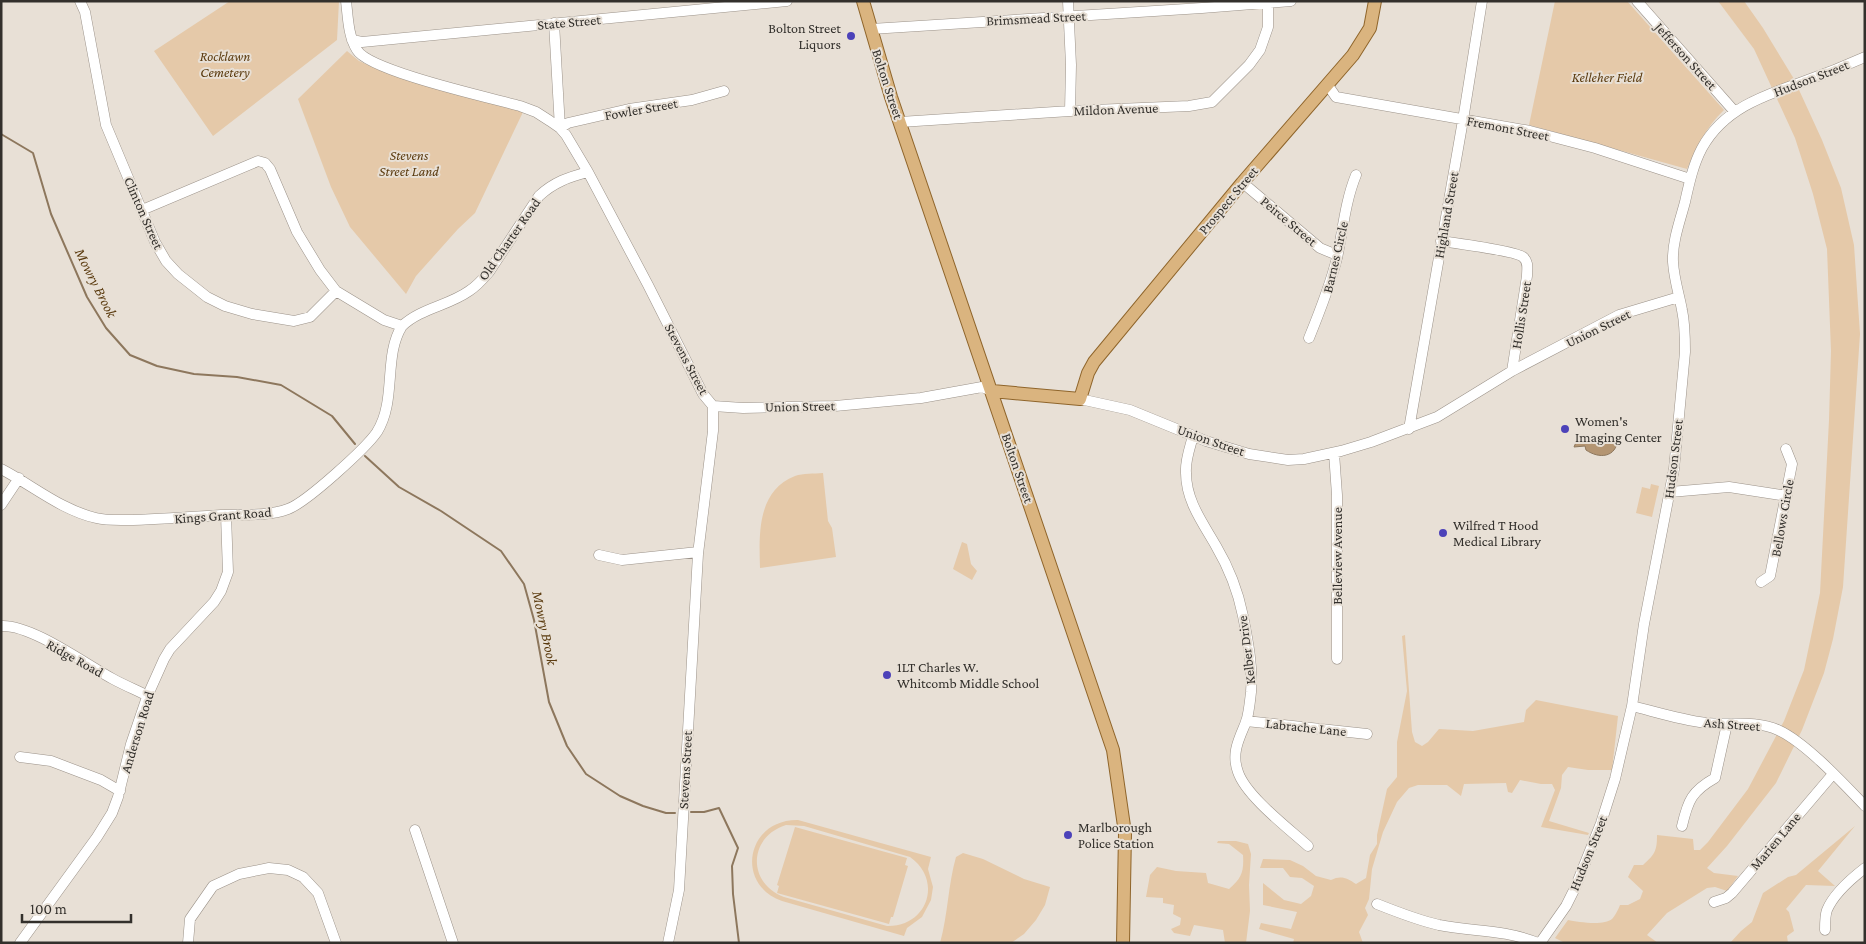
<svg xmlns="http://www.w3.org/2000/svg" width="1866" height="944" font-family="'Crimson Pro',serif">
	<rect width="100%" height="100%" fill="#e8e0d6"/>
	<!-- green -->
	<path fill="#e5c9a9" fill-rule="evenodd" d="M230,1h109l-2,39 -124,96 -59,-85z
		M1555,1h72l97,109c-18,17 -27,37 -37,59l-158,-44z
		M1718,1h26l19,27 31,51 28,61 19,48 13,57 6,89 -17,253 -10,52 -9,34 -22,57 -26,53 -49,63 -20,22 7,5 24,3 -11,15 -12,-4 -8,1 -40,25 -20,22 11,8h-93l-10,-5 13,-18c10,2 36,6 44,-1 3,-3 6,-9 8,-14h8l12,-6 3,-8 -15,-14 6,-12h9c12,-11 14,-14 14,-30l36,4 1,11h6l8,-8 40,-53 36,-68 20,-51 16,-77 9,-173 2,-69 -4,-102 -14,-55 -18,-56 -41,-89z
		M347,51l12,10 30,13 134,38 -48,101 -17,16 -42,47 -10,18 -56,-67 -19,-40 -33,-88z
		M823,473l5,48 4,7 4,29 -76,11c-1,-34 -3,-77 35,-92 8,-3 19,-2 28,-3z
		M1651,484l8,2 -7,31 -16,-4 6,-26 8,2z
		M962,542l5,2 4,20 6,7 -5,9 -19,-11z
		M1405,635l7,97 3,10 7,4 6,-4 11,-13 34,2 51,-9 2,-12 10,-10 82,16 -6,54h-24l-20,-3 -6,8 -1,13 -12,33 40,12 -1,2 -47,-8 14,-37 -3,-6h-11l-21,-4 -8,13 -4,-1 -2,-9 -42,1 -3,12 -14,-11h-29l-9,3 -12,14 -14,30 -11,37 -3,30 -4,9 3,7 -9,17 4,11h-70l1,-4 -35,-10 2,-6 30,6 6,-17 -34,-7v-22l21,17 17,4 10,-8 3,-10 -12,-8 -12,-1 -7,-9h-23l3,-9 27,1 13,6 13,10 15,4c10,-5 16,-2 25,4l10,-6 4,-23 7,-11v-9l10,-46 10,-12v-35l10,-51 -5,-55z
		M798,820l133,37 -3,12 5,18 -2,13 -9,17 -15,11 -3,8 -122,-35c-48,-17 -35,-82 16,-81zM786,825l18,1 106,31c33,23 18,70 -23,69l-103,-29c-37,-14 -36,-60 2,-72z
		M1855,826l-37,45 17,15 -29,-1 -20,24 3,3 5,19 -7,5 1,7h-58l11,-12 11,-9 11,-29 25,-16 8,-2z
		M795,827l112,31 -2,7 3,1 -15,51h-2l-2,7 -112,-31 2,-7 -2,-1z
		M1218,841h18l12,3 3,10 -2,31 1,26 -4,32h-21l-2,-13 -29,-5 -4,11 -16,-3 -3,-4 9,-4 1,-7 -8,-4 1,-9 -11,-2v-5l-17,-1 4,-22 7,-8 19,4 30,2 2,10 21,6c13,-11 15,-18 14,-34l-14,-11 -12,-1z
		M963,853l20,6 41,20 26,8 -5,18 -9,15 -12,14 -13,9h-71c8,-29 8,-58 16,-86z"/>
	<!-- water -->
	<path fill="#b49572" stroke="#8d775d" d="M1595,436h9l14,3c-2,19 -19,20 -32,11l-1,-4 -11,1 3,-7h10z"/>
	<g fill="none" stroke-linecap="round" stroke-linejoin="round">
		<!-- stream -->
		<path stroke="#8d775d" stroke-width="2" d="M1,134l32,19 18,61 36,83 19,31 24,27 27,11 37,8 43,3 44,8 51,31 23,28
			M365,456l34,31 42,24 60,40 23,33 10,36 15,82 18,44 19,28 34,22 23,10 23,7h9
			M691,812h13l15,-4 19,40 -6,18 1,28 6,49"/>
		<!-- minor casing -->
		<g stroke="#9b9289" stroke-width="11">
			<path id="minor" d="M80,1l5,11 21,113 49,117 11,19 12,13 29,23 18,9 27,8 42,7 16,-4 26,-26
				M346,1c2,16 2,35 11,49 12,21 134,48 163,56l16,6 14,9 10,7 6,7 22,37 60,113 55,109 10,12v25l-15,123 -19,336 -11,53
				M1068,1l3,64 -1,46
				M1637,1l98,111
				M554,23l6,105 8,-5 61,-14 63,-9 32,-9
				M871,29l331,-21 89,-7
				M352,40l10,2 425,-41
				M1327,84l9,13 194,34 65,17 95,31
				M900,122l170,-11 119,-5 23,-4 37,-37 11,-15 8,-23v-24
				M1243,183l77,65 17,7
				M142,210l116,-49 7,2 5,6 27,63 23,38 16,21 48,29 18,6c19,-18 46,-20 67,-35 8,-5 14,-12 20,-19l50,-76c15,-14 30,-19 49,-24
				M1441,241c14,2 75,10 82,16 6,5 4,12 4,19l-15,95
				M1309,338c11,-27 21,-52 28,-80 6,-28 8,-56 19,-83
				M1080,399l50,11 76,31 43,13 39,6 16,-1 37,-8 30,-9 66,-25 75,-46 107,-56 60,-18
				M713,406l30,2 92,-2 86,-8 61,-11 10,4
				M1409,429l54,-309 19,-119
				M1193,436c-3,12 -8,24 -7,37 0,28 17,50 30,73 13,22 22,45 27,70 5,25 10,51 8,76 -1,9 -2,21 -5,30 -7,17 -15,31 -8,50 8,24 50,56 70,74
				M1334,453l3,42v164
				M1,469c31,16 60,41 95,49 12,3 25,2 37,2 30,-1 59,-3 88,-5 23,-1 45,2 67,-6 19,-7 78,-61 89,-77 20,-32 6,-76 25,-106
				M1670,492l59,-5 58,9
				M1,505l18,-27
				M599,555l23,5 76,-8
				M1761,582l9,-6 22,-112 -6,-15
				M1,626c30,-2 84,38 112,53 11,6 23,11 35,17
				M1632,706c24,6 49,14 74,17 24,2 50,-3 72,7 27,12 66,54 87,76
				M1246,721l121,13
				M20,757l31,4 50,19 19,11
				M1682,826c6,-26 10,-35 33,-48l12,-54
				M415,830l38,113
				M1714,902l12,-4 6,-5 101,-119
				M1377,904c20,8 40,16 62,21 36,7 64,4 99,18
				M1825,930c0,-7 0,-15 2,-20 7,-17 25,-32 38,-42
				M20,943l77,-106 15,-24 6,-16 13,-53 16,-47 17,-38 6,-10 44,-47 7,-11 7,-19 -2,-57
				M188,943l2,-24 23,-33 26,-12 30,-6 19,2 15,7 15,16 18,50
				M1540,943l26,-37 9,-18 26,-65 14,-44 17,-73 12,-82 30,-155 11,-117c0,-14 0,-28 -3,-42 -3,-16 -8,-31 -9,-48 -1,-20 7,-41 12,-60 4,-18 8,-37 17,-54 22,-40 63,-53 103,-67 20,-7 40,-15 60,-24"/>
		</g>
		<!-- major casing -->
		<g stroke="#8f652b" stroke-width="14">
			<path id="major" d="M863,1l28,96 222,653 12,83 -2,110
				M992,391l88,8 8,-26 6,-11 148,-179 111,-128 17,-27 5,-27"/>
		</g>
		<!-- minor -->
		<use href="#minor" stroke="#fff" stroke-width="10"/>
		<!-- major -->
		<use href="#major" stroke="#dab47f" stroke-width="12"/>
	</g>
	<!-- markers -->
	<g fill="#4c42b9" stroke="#e8e0d6" stroke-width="2">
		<circle cx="851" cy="36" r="5"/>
		<circle cx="1565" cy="429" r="5"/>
		<circle cx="1443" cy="533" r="5"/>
		<circle cx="887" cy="675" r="5"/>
		<circle cx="1068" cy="835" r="5"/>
	</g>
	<g text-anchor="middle" stroke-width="4" stroke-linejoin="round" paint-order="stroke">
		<!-- street labels -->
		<g font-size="14" fill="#33302c" stroke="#e8e0d6">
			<text transform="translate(1036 18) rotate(-3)" y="5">Brimsmead Street</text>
			<text transform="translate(569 22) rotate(-5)" y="5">State Street</text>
			<text transform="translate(1686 56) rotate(48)" y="5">Jefferson Street</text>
			<text transform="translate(1811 78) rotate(-21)" y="5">Hudson Street</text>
			<text transform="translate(888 84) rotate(72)" y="5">Bolton Street</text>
			<text transform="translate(641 109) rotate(-10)" y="5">Fowler Street</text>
			<text transform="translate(1116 109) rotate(-2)" y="5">Mildon Avenue</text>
			<text transform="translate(1508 128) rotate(11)" y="5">Fremont Street</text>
			<text transform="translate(1228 200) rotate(-50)" y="5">Prospect Street</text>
			<text transform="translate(144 213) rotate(66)" y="5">Clinton Street</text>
			<text transform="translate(1446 215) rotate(-80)" y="5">Highland Street</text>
			<text transform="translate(1289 221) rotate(40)" y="5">Peirce Street</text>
			<text transform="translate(509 239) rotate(-55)" y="5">Old Charter Road</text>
			<text transform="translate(1335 257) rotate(-77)" y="5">Barnes Circle</text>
			<text transform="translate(1521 315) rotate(-81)" y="5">Hollis Street</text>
			<text transform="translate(1598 328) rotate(-26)" y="5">Union Street</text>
			<text transform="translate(687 359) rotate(62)" y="5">Stevens Street</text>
			<text transform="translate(800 406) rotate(-1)" y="5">Union Street</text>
			<text transform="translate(1211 440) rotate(19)" y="5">Union Street</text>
			<text transform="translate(1673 459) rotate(-83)" y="5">Hudson Street</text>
			<text transform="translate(1018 468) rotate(71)" y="5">Bolton Street</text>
			<text transform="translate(223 515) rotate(-4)" y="5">Kings Grant Road</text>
			<text transform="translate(1782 518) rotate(-80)" y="5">Bellows Circle</text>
			<text transform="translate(1337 556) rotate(-90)" y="5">Belleview Avenue</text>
			<text transform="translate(1246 650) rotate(-97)" y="5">Kelber Drive</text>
			<text transform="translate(75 658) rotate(29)" y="5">Ridge Road</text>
			<text transform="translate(1732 724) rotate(4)" y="5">Ash Street</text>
			<text transform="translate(1306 727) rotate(6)" y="5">Labrache Lane</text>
			<text transform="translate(137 732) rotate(-73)" y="5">Anderson Road</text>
			<text transform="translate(685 770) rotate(-87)" y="5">Stevens Street</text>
			<text transform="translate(1775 841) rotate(-50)" y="5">Marien Lane</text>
			<text transform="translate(1588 853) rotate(-68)" y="5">Hudson Street</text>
		</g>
		<!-- poi labels -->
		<g font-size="14" fill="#33302c" stroke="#e8e0d6" text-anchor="start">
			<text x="841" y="33" text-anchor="end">Bolton Street<tspan x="841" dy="16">Liquors</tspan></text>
			<text x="1575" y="426">Women's<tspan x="1575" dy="16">Imaging Center</tspan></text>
			<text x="1453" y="530">Wilfred T Hood<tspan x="1453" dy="16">Medical Library</tspan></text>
			<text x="897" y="672">1LT Charles W.<tspan x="897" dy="16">Whitcomb Middle School</tspan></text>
			<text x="1078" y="832">Marlborough<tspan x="1078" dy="16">Police Station</tspan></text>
		</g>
		<!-- park labels -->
		<g font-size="14" font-style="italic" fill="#5b3b0f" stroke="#e8e0d6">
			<text x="225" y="61">Rocklawn<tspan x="225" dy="16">Cemetery</tspan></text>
			<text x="1607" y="82">Kelleher Field</text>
			<text x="409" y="160">Stevens<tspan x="409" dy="16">Street Land</tspan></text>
		</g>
		<!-- water labels -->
		<g font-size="15" font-style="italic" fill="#5b3b0f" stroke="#e8e0d6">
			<text transform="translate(96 283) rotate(63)" y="5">Mowry Brook</text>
			<text transform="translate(545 628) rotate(78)" y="5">Mowry Brook</text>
		</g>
	</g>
	<!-- border -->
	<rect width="1866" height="944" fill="none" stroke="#33302c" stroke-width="5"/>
	<!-- scale -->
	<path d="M22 914v8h109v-8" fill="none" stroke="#33302c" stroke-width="2.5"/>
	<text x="30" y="914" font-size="15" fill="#33302c" stroke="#e8e0d6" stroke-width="4" paint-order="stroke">100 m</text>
</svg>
